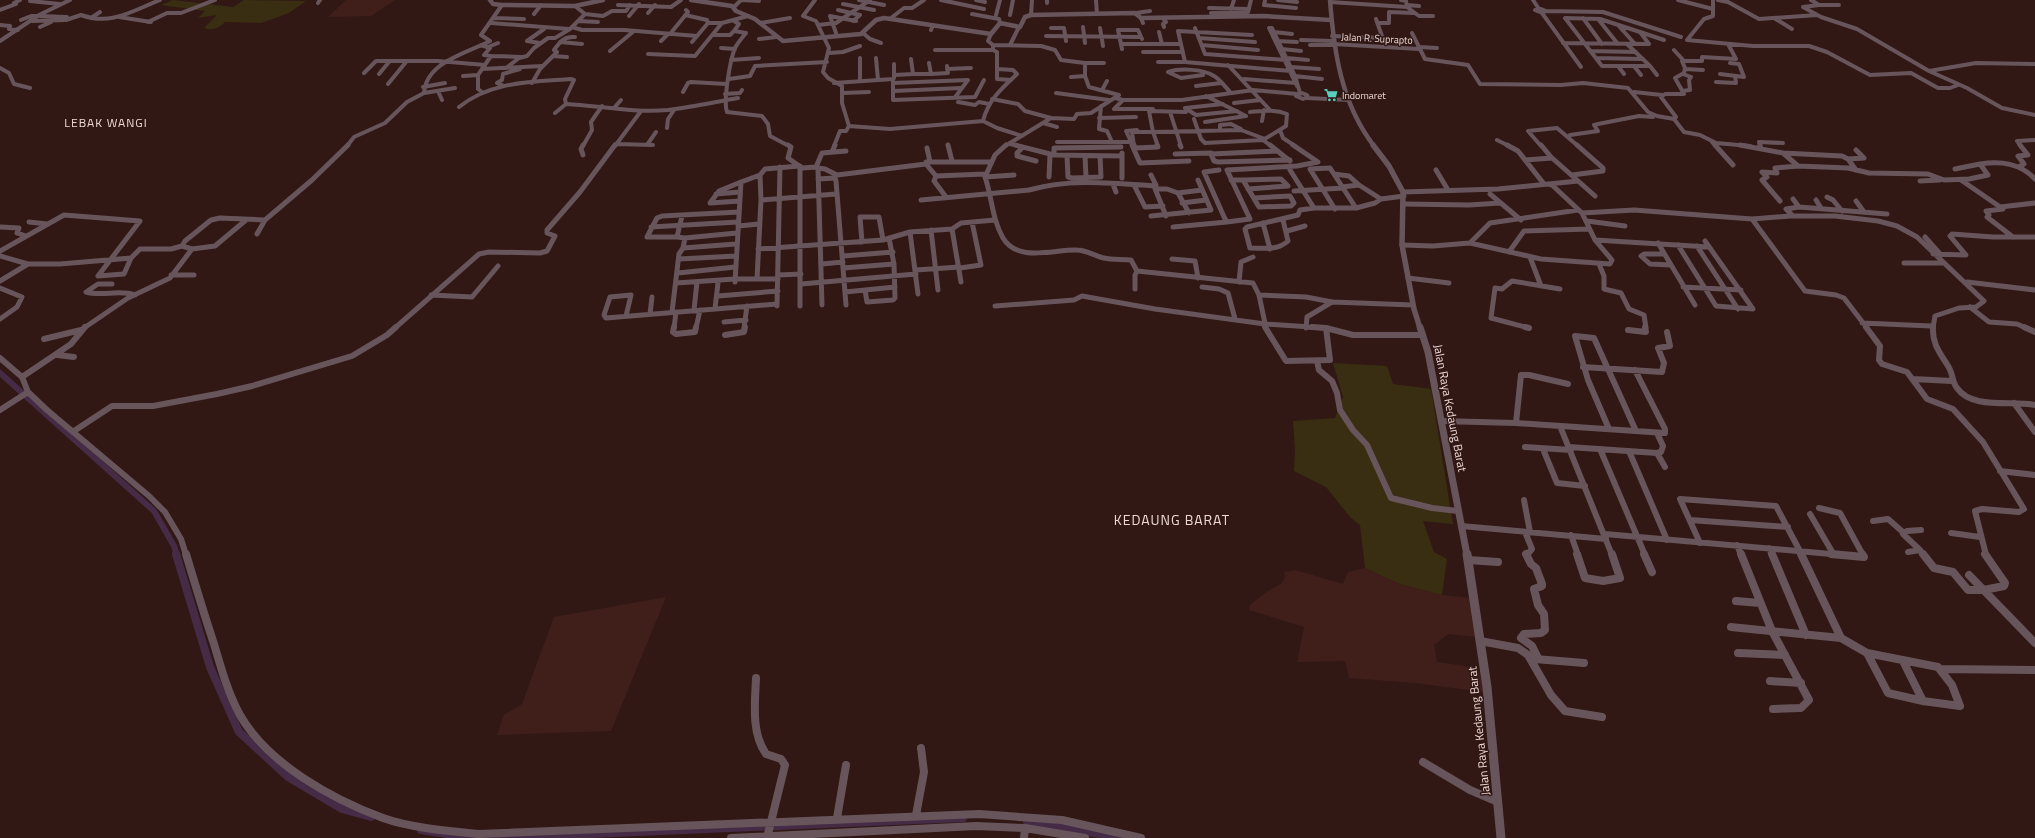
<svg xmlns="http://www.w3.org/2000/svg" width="2035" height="838" font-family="'Titillium Web',sans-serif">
	<rect width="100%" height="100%" fill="#311814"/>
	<!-- built -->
	<path fill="#401f1b" d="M346,0h49l-24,16 -43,1z
		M1365,568l35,16 42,11 28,3 6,39 -28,-3 -14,11 3,17 41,6 6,24 -69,-9 -66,-5 -4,-17 -48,1 7,-35 -55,-17 1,-5 16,-13 15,-8 4,-6 -1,-6 11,-2 48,14 5,-12z
		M666,597l-55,134 -114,4 7,-20 18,-11 32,-87z"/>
	<!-- green -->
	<path fill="#392e11" d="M173,0l60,7 11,-7 62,1 -17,12 -28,10 -36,-1c-6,6 -12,9 -21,6l13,-13 -19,3 7,-7 -44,-6z
		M1333,363l54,3 6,18 38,5 22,135 -30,-3 11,31 13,7 -5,36 -42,-11 -35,-16 -5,-43 -10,-8 -24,-30 -32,-16 1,-22 -2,-28 42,-3 8,-21z"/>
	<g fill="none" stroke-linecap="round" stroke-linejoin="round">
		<!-- canal-far1 -->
		<path stroke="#462b47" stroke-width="6" d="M0,373l154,138 20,35 3,9"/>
		<!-- canal -->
		<path stroke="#462b47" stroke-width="8" d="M176,554l34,113 29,65 49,45 54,32 29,8
			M1027,821l94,17
			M421,830l45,7 35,1 462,-20"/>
		<!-- minor-far3 -->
		<path stroke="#68555b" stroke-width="4" d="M742,0l17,1
			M815,0l-12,16 13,5 13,27 -6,24 5,6 14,8v17l7,23
			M859,0l25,5
			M941,0l43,9
			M976,0l9,2
			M1047,0v3
			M1096,0l1,14
			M1265,0l-1,5 32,3
			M1278,0l19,2
			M1401,0l5,1 1,6
			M1533,0l6,9
			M1678,0l35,9
			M1713,0v16l-9,3 -17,21 66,6h56l18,6 43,23 41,-2 27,15h12l8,-3
			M1718,0l10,2 31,17 58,-4
			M1811,0l8,5 -16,2 18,10 36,12 72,42 38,17 35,20 33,7
			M30,1l30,3
			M1330,2l77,5 12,9h14
			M318,3l2,-3
			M843,4l31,6
			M618,5l53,2 10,-7
			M1407,5l12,1
			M1819,5h20
			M734,7l7,-7
			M1209,8l40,1
			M1231,9l3,-9
			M1541,9l5,2 -4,2 -7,-3z
			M0,10l16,-6 -2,-1 6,-3
			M838,10l22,5 -7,6
			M1546,11l57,1 78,25
			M1248,12l3,-12
			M648,13l7,-8
			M1136,13l14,-2
			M1211,13h36
			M1542,13l39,54
			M534,14l7,-9
			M585,14l18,2 9,-5h14l4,-6
			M972,14l27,5 1,4
			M81,15c30,11 51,-4 79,-15
			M685,15l22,5 1,3
			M996,15l4,-15
			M1010,15l3,-15
			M1031,15l1,-15
			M40,16l27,1
			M629,16l10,-12
			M119,17l32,5
			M91,18l9,-6
			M494,18l30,1
			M891,18l13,-10h8l12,-8
			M1141,18l2,5
			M1163,18l3,4 -3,2 1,3
			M1583,18l19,26
			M1774,18l18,11
			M1376,19l8,23
			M1598,19l20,25
			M21,20l10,-4h7
			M32,21l34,-1 15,-5
			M578,21l20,1
			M734,21l5,3 -5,7 12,2c-4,5 -8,9 -11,15 -5,12 -12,53 -8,64l35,4 6,8 2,12 19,10
			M148,22l19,-9h14l34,-13
			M491,23l78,6
			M760,23l30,-5
			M1378,23h11v-11l24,1
			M0,25l10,1 -1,3 9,1
			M818,25l18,-2 34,-23
			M1618,25l17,19
			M40,27l11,-5
			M572,27l10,3h42l73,6
			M1083,27l2,16
			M1051,28h13l2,13
			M1100,28l3,18
			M1195,28l10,26 81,6
			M931,30l2,-5
			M1159,32l3,12
			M1274,32l18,2
			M836,33l-6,-17 26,5
			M863,33l7,6 11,4
			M1412,33l13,26 43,6 12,19 81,1 22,-2 45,5 20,24 9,4 17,3 10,13 16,3 16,8 34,3
			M670,34l18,-22 -2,-2
			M991,34l-3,7 5,4v5l4,2v27l14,1
			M714,35h16l4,-4
			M1046,36l95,1
			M1332,36l51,2
			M1199,38l56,4
			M759,39l17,-2
			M1301,40l32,1
			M0,41l39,-26 31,-15
			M490,41l-9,-6 21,-30
			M661,41l7,-7
			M1277,41l20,1
			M560,42l22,2
			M692,42l16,-19h14
			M540,43l-13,-2 17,-12
			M1563,43l86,1 -9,-12 24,8
			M1121,44h59
			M1333,44l86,5
			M1627,44l23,22h-48l-37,-48 35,1 40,13
			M481,45l9,3 -6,7 7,1 -13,19v14l4,3
			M993,45l48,1 14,4 6,10 24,3
			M1010,45l9,-18
			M1202,45l56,5
			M1310,45h24
			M488,47l10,-4
			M1419,47l18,1
			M721,48l14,1
			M1122,49l-4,-19h20l4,9
			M1282,49l19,2
			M935,50h58
			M1674,50l10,11
			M610,51l24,-20
			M1590,51l46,1
			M1143,52h40
			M829,53l14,-1 17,-6
			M648,54l47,2 27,-33 26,-7
			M491,56l31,1
			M553,56l14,1
			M860,58v23
			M876,58l2,22
			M1287,58l21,2
			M1596,58l47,1
			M731,60l28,-2
			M1158,62h27l106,9
			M1185,62l-7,-31 74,4
			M894,64v14
			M1228,65l41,44
			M1618,66l6,8
			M1634,66l7,9
			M1650,66l7,9
			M1291,67l28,2
			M0,68l9,5 5,11 16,4
			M506,68l13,-10 8,-2 7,-8 14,-10h7l15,-9 15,-15 -10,-8
			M482,69l60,-3
			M947,69l24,-1
			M1685,69l18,1
			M1929,71l47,-8 59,1
			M1168,72c12,-4 36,-3 46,4 7,4 11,11 16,16
			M1168,72l13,6 22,-3
			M364,73l12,-12h62l47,4
			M379,74l10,-12
			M913,74h18l-2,-11
			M931,74l17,-1 -1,-7
			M1720,74l24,3 -5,-13 -9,-1
			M895,75l18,-1 -2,-15
			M463,76l15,-1
			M1295,76l27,3
			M1071,77l14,-1v-13h19
			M729,79l21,-3 5,-10 72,-4
			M1244,79l52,4
			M1716,82l20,1 -1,-7
			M532,83l8,-14 17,-17 -3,-2c6,-8 10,-14 21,-13
			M834,83l59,-4v21l82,-3 9,-17
			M893,83l75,-3 -12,16
			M388,84l18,-22
			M504,86l-7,-3 5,-3 1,-6 17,-5
			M1196,86l25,-3
			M1297,86l-28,-58h3l23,48 5,17
			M423,87l22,-4
			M1102,90l5,-9
			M438,91l4,9
			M893,91l68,-3
			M1682,91l8,-1 -1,-10 2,-3 -8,-3
			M683,92l5,-9 3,-1 35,2
			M1634,92l28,3
			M424,93l31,-5
			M843,93l26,-1
			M1056,93l53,7
			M1302,93l5,2 1,2 -5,2 -7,-3z
			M725,94l15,-1 2,-3
			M1115,98l8,2h59l71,-10 44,4
			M1307,98l41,2
			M992,99l26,5 7,7 26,7 23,1 3,-5 14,-1 28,-18 -30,-8 -4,-11
			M1123,100l-9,9h39
			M958,102l17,3 4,-3 10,2
			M1234,103l26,-3
			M1101,106l-2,23 8,2 5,11
			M459,107c32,-26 73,-25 112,-28l3,1 -9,19 1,5c34,2 68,9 102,6 23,-3 47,-8 70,-12
			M614,108l7,-8
			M1185,108l11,7 41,-4
			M1185,108l38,-4
			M1170,112l11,34
			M555,113l11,-9
			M1099,118l37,-1
			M1194,119l7,20 4,4 58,-3 23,-14 1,-12c-12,-5 -24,-3 -37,-2
			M1674,119l2,-2 -15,-20 4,-3h19l-9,-16 9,-5 1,-5 -3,-7h20v-4l34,2 -8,-15
			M983,121c5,-21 19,-33 34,-47l-4,-4 -16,-1
			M1262,121l2,-11
			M1205,122l41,-6 -40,-20
			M1043,123l14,4
			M849,126l41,3 93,-8 14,7 25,8
			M667,128l1,-9 6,-9
			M1220,130v-5l11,-1 10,5
			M1280,130l3,8 12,8
			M1153,132l5,14
			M1153,132l-4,-21 37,1
			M1153,132l88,-2 24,9
			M1569,137l1,-2 28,-4 -4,-6 4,-1 41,-8 14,1
			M1263,140l8,6
			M1497,140l12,6
			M2017,141l4,5
			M2017,141l18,-1
			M1057,142h72
			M1712,142l4,4
			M616,144l37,1
			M1010,144l9,2
			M647,145l9,-13
			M347,146l7,-9 31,-14 22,-21 17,-9c2,-31 43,-40 66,-52
			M583,146l9,-16 -1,-8 11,-16
			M615,146l26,-35
			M834,146l6,-15h6l3,-5
			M1005,146l46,-28
			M1133,146l-7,-15 11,-1
			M1134,146l-2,-14h21
			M1541,146l-13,-15 29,-3 21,18
			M1760,146l-1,-4 24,1"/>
		<!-- minor-far2 -->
		<path stroke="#68555b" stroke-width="5" d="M788,145l3,2 -3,11 14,10 14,-1
			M948,145l4,16
			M1006,145l-11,10 -10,22c7,20 7,42 18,61 15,25 51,11 74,12 9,0 18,6 27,8 8,2 18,1 27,2l6,11 116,12 6,12 7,33
			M1015,145l39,10 67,1
			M1132,145l8,18 49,-2
			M1134,145l1,3 23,-1 -1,-2
			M1180,145l1,2
			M1270,145l20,16
			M1507,145l11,6 26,33
			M1541,145l10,12 44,39
			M1715,145l18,20
			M1740,145l43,8 15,13 50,2 21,5 59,1 16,6 25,-1 19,-4 -8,-11c21,-3 40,-1 55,15
			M1760,145l1,4
			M927,148l3,14
			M1022,148l-5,5v3l19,5
			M1856,150l8,8 -16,1 8,11
			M1277,151l-66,3 3,7 4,1 72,-2
			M832,152l3,-7
			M1122,153v25
			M1783,153l59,3 6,3
			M1175,154l36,-1
			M583,155l-2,-6 2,-4
			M1054,155v-7l67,-1
			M1067,156l1,21 4,1 29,-1 -1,-21
			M1085,156l1,21
			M1525,160l27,-2
			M926,164l10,12 -2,5 12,16
			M800,166v140
			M2020,166l4,-2 -6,-8 10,-1 -8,-10
			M818,168l7,1 12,6 89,-11v-2h65
			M1955,169l25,-5
			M1219,170l-15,2 21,47 2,3 23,-3 -23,-49 70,-4 21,-4 -25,-17
			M1290,170l24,38
			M1436,170l12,20
			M1334,174l15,2 10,9 22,14
			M1572,175l31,-4v-3l-26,-23
			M936,176l49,-2
			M985,177l29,-2
			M1049,177l1,-22
			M818,179l17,-1 1,3 10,124
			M1231,180h12l16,27 32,-1 3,-3 -4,-7 -36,2
			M1243,180l38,-1 7,7 -40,3
			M1961,180l42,29 -17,2 3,4 -2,2 26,20
			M1920,181l20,-1
			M1113,184l3,8
			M1549,184l29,-3
			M1134,185l11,22 18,-1
			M1154,186l12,30
			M1342,187l17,-2
			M1156,189h11l11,4
			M1294,191l49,-3
			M1403,192l95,-3 50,-5 4,1 30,28
			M716,194l24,-2
			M1490,194l31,26
			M1827,197l6,3 9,11
			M1793,199l6,8
			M761,200l75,-6
			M921,200l108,-10c40,-12 84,-7 125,-4l2,-1 -5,-10
			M1816,200l5,8
			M740,201l-30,2 9,-12 22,-9
			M1780,201l-18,-21 5,-3 -5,-5 15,1 -2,-5 23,-2
			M1856,201l8,11
			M1182,203l24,-3
			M1404,204l65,1 31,-2
			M2000,207l35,-4
			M1335,209l-25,-40 20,-1 26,40
			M1189,213l-11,-20 24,-3
			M1792,215l-6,-6 13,-2 88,7
			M1151,216l60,-6 -13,-30
			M1752,219l38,-3h45l43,5 19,5 20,11 67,64 -8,6 -17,1 -24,8 -2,12
			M1283,220l5,21c-11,10 -24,7 -38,7l-5,-19 2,-2 51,-12 2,-5 14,-2h42l19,-5 6,-4 23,-3
			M1587,221l38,5
			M29,222l18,2
			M1263,223l7,26
			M738,226l21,-2
			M0,227l19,1 -2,5 9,3
			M651,227l87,-5
			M1173,227l54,-5
			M952,229l9,53
			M931,230l7,60
			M1287,231l18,-5
			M910,232l8,62
			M257,234l8,-14 47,-40 36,-35
			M677,237h-30l10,-19 5,-2 77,-4
			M1925,237l16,18
			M685,238l52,-5
			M1595,240l114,7
			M862,242l-2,-25h19l4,23
			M1470,243l20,-20 88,-13
			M1658,243l37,62
			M1402,245l31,1 37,-3 71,16 69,5 2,-4 -17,-20 -13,-27 52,-3 118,9 53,72 31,4 8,3 23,30
			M1678,245l38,61 37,3 -48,-68
			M182,246l3,-5 26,-21 9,-2 45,2
			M1697,246l41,63
			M683,248l53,-4
			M192,249l23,-3 31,-26
			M758,249l125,-9 27,-8 42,-3 9,-6 34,-3
			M0,251l64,-36 76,6 -42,55 26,-2 7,-16
			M1509,252l15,-21 65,-2
			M1664,254h-20l-3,2 9,8 21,1
			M1933,254l33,1 -16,-19 2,-2 41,3h42
			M0,256l28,8
			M843,256l50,-4
			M1530,257l11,29
			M679,259l57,-3
			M1172,259l23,2 3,17
			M1904,263h39
			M822,264l21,-2
			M1599,264l5,12v13l17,4 8,16 15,6 2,13
			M843,268l51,-4
			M960,268l21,-3 -9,-43
			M916,270l43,-3
			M678,273l57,-6
			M171,275h23
			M778,275l23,-1
			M1408,278l41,5
			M757,279l4,-79 -1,-25 5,-6 34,-3
			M0,281l28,-17h32l71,-6 9,-9h31l11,-3 10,3 -22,29 -42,20 -44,30
			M735,282l6,-100 19,-7
			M1239,282l2,-20 12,-5
			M1967,282l68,8
			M676,283l59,-4h43
			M112,284h-14l-12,8c16,5 33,-3 49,3
			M801,284l115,-10
			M1202,287l17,2 9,4 7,26
			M1683,287l58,3
			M0,288l22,9 -5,10 -17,12
			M1135,289v-14l2,-4
			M865,290l2,12 26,-2 2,-2 -1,-34 -5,-26
			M845,292l50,-5
			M431,295l41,2 26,-31
			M1259,295l47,2 26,5 81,3
			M718,296l60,-5
			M822,305l-4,-136 -2,-2 6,-14 24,-2
			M777,306l3,-139
			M995,306l79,-6 8,-4 73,13 110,15 61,4
			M1970,307l19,15 28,2 9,4
			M715,308l3,-25
			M694,310l3,-28
			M672,312l7,-58 4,-6 2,-10 -8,-1 5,-21
			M650,314l2,-17
			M626,316l5,-21 -21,2 -6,18 2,3 171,-14
			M724,322l22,-2
			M1862,323l69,3
			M395,328l84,-74 10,-2 51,1 7,-2 8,-15 -8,-3v-3l33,-38 35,-47
			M674,328l2,-16
			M696,328l4,-18
			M744,328l3,-22
			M1306,328l1,-11 25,-15
			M1529,328l-38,-10 4,-30 7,1 10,-8 48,8"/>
		<!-- minor-far1 -->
		<path stroke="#68555b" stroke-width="6" d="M674,327l-1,5 3,2 19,-2 1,-5
			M1265,327l21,34 44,-1 -4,-32
			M1312,327l14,1 27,7h70
			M1525,327l4,1
			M1866,327l14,19 -1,14 3,4 25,8 20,27 26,10 30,33 41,67 -5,3 -37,-3 -7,2 11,44
			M1933,327c-1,17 7,26 15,39 5,7 4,16 9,22 15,22 56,12 78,17
			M2024,327l11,5
			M1628,330l18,2 -1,-5
			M725,335l19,-3 1,-5
			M44,339l37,-9
			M57,355l17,2
			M0,358l22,19 6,15 19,18 102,86 16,16 16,27 5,16
			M1317,361l2,9 13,11 5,12 3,17 13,20 14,15 24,53 41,10 26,3
			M1583,367l79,5 2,-9 -6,-15 12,-2 -3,-14
			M22,377l49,-33 14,-17
			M1913,379l39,2
			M2014,403l21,29
			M0,410l28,-18
			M1441,421l75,2 149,10v-4l-30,-59
			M1516,423l5,-48h8l39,9
			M1560,426l52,129
			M1609,429l-21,-49 -13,-44 19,2 42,93
			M74,431l38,-25h41l64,-12 35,-8 100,-30 35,-21 9,-8
			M1525,447l46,3
			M1569,447l88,6 4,-1 2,-6 -6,-13
			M1543,449l14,34 28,3
			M1600,449l45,106
			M1629,451l38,89
			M1657,453l8,14
			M2000,471l35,4
			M1524,500l6,32
			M1819,508l21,5 23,42
			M1810,514l24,41
			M1690,520l98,7
			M1873,521l15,-2 16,14
			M1461,526l145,13
			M1525,532l7,17 -5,6
			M1951,533l29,4
			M1605,534l237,21
			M1571,535l7,20
			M1700,543l-20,-44 96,7 26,49
			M1737,545l4,10
			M1769,548l3,7
			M1920,550l-17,-16 4,-3 14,-1
			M1908,552l12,-2 4,5"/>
		<!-- minor -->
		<path stroke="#68555b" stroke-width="8" d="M186,554c9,30 18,60 28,90 7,24 14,49 26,71 28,49 92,84 143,103 28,10 66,13 96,16l500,-20 83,6 79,18
			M1526,554l5,10 5,4 6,16v2l-8,3 4,16 6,9 1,16 -4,3 -17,1 -3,4 11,8 6,12
			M1577,554l8,24 18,3 17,-3 -8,-24
			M1644,554l8,18
			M1741,554l31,77 37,69 -8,8 -28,1
			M1772,554l34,81
			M1801,554l40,84
			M1831,554l33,3 -2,-3
			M1923,554l11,14 19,4 15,18h16l20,-4 1,-3 -20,-29
			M1468,560l30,2
			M1969,575l66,68
			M1736,601l24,2
			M1731,627l110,11 26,15
			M1480,641l38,7 10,7 23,40 14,16 37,6
			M1738,653l47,2
			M1867,653l71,14 14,18 8,21 -37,-5 -35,-8z
			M1535,659l49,4
			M1903,661l20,40
			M1941,669l94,1
			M756,678c-1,24 -5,55 10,76l15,5 4,6 -18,73
			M1770,681l31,2
			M1423,762l47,28 28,12
			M916,815l8,-43 -3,-24
			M837,818l9,-53
			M731,838l245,-12 49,2 60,10
			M1024,838l1,-10"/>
		<!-- tertiary-far3 -->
		<path stroke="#68555b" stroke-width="4.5" d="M490,0l3,4 9,1 73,1 28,-6
			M691,0l41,6 4,5 19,8 28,22 78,-7 15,-14 8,-2 107,16 9,-11 20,4 5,-10 6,-2 104,-2 6,5 122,-2 68,4
			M1330,0c4,52 11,103 44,146"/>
		<!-- tertiary-far2 -->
		<path stroke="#68555b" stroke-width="5.5" d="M1373,145l16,21 14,26 -1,53 12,64 6,19"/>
		<!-- tertiary-far1 -->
		<path stroke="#68555b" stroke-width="7" d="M1420,327l8,25 39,203"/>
		<!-- tertiary -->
		<path stroke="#68555b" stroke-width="9" d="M1467,554l20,133 14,151"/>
	</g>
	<!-- icons -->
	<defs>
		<g id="supermarket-bare" transform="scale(1.08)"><path d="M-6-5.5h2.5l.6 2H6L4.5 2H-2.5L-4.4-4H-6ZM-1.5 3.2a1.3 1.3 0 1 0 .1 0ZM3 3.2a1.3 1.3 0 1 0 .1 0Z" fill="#5acebd" stroke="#311814" stroke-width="2.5" paint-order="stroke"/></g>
	</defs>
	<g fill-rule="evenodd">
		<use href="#supermarket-bare" x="1331" y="95"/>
	</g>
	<g text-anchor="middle" stroke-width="3" stroke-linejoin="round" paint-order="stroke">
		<!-- far-street labels -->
		<g font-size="10" fill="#eddad7" stroke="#311814">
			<text transform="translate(1377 38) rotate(3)" y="4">Jalan R. Suprapto</text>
		</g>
		<!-- far-poi labels -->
		<g font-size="10" fill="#eddad7" stroke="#311814" text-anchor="start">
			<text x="1342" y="99">Indomaret</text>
		</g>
		<!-- far-quarter labels -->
		<g font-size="12" letter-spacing="1" fill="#eddad7" stroke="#311814">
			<text x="106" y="127">LEBAK WANGI</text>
		</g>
		<!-- street labels -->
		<g font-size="12" fill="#eddad7" stroke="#311814">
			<text transform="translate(1450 408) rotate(79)" y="4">Jalan Raya Kedaung Barat</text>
			<text transform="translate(1479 731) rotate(-96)" y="4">Jalan Raya Kedaung Barat</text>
		</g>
		<!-- quarter labels -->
		<g font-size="14" letter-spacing="1" fill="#eddad7" stroke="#311814">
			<text x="1172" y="525">KEDAUNG BARAT</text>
		</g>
	</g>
</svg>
